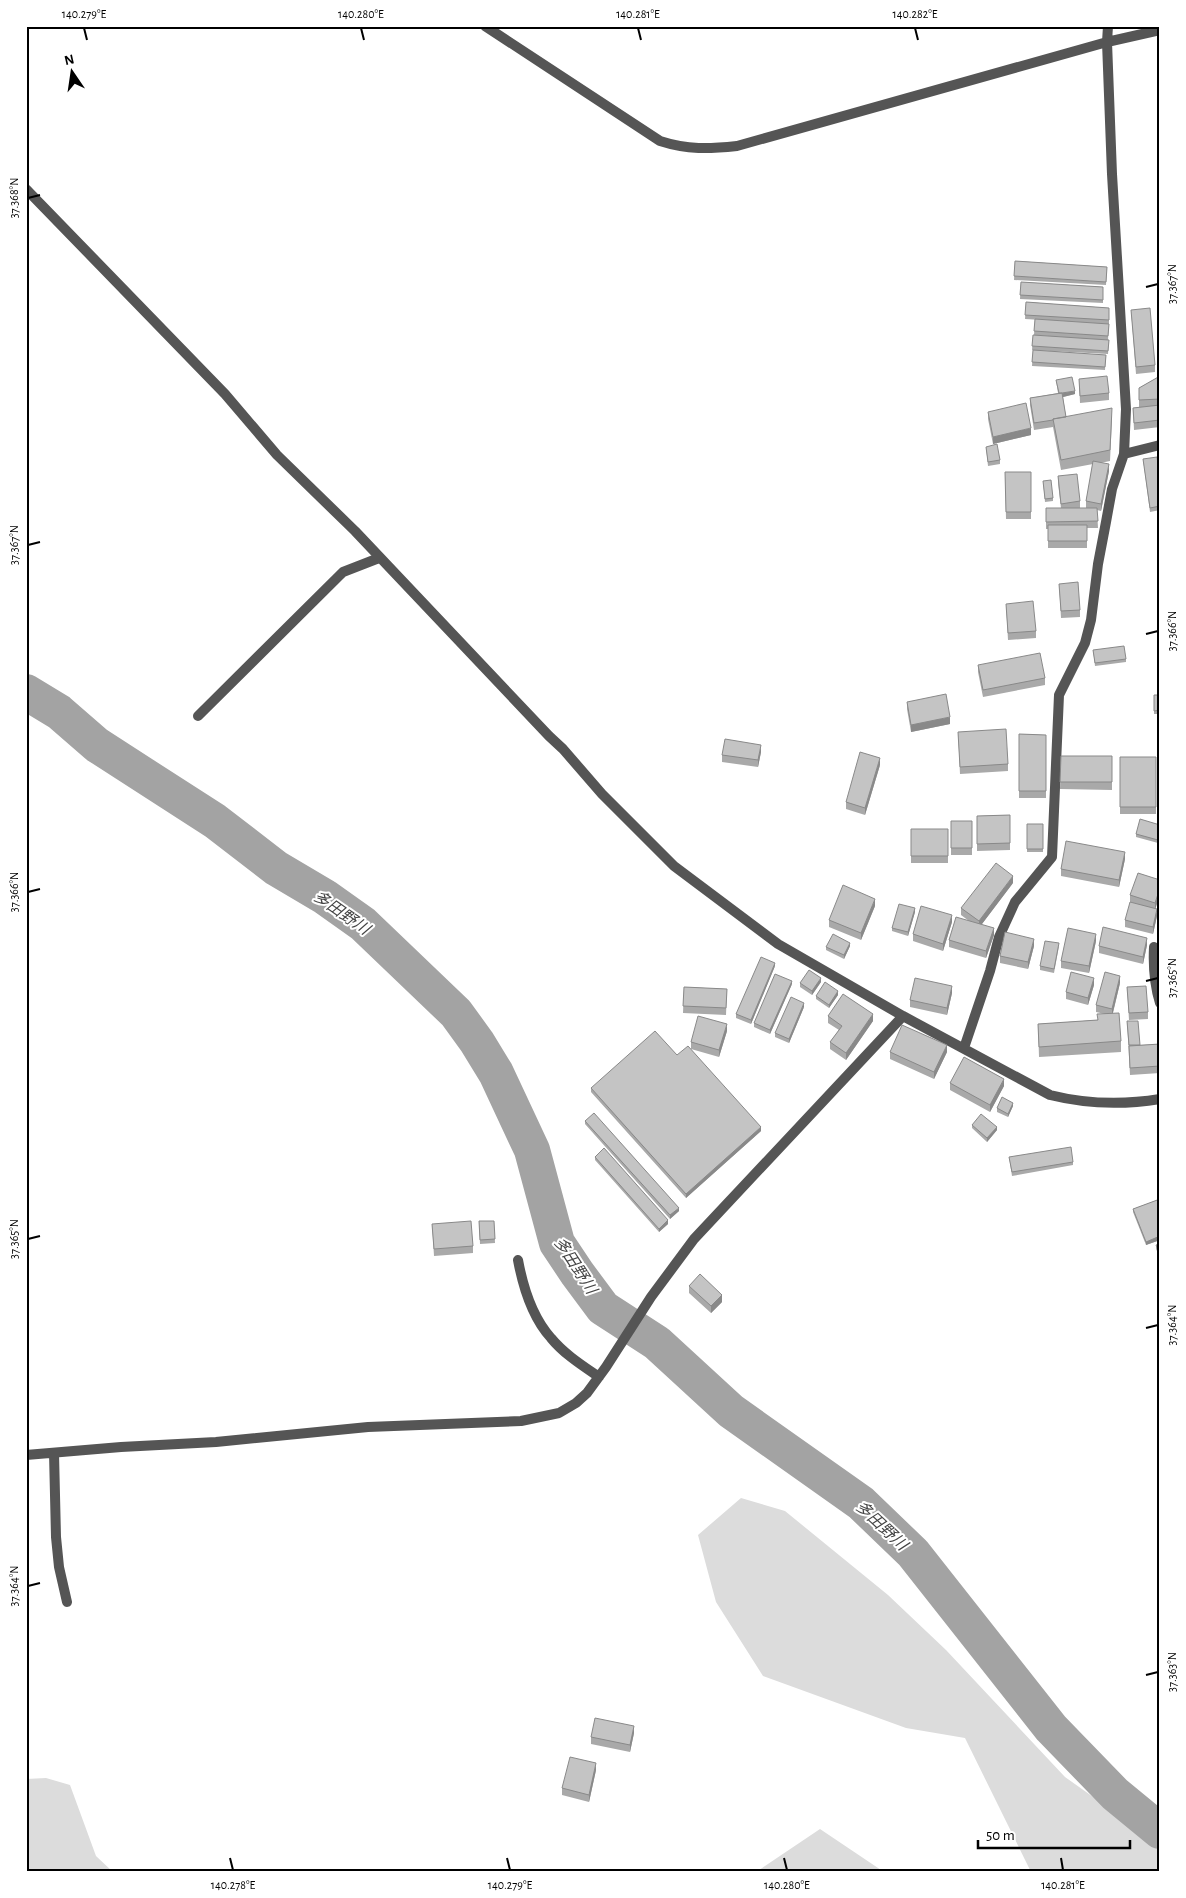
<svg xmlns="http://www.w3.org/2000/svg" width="1186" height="1898" font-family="'Alegreya Sans','Noto Sans JP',sans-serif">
	<rect width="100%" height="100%" fill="#fff"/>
	<!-- green -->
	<path fill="#dcdcdc" d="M741,1498l44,13 103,84 58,55 119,127 79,56 16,16v23h-129l-66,-134 -59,-10 -143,-52 -47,-74 -18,-67z
		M46,1778l24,7 26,71 17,16h-87v-93z
		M820,1829l64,43h-128z"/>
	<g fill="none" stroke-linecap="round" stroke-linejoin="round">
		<!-- river -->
		<path stroke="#a3a3a3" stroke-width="36" d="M26,692l33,20 38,33 118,76 61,47 49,29 38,27 93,89 21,29 19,31 36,77 25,93 20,30 26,35 54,35 74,68 130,92 52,50 138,175 64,66 45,37"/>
		<!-- street -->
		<path stroke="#555" stroke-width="10" d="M485,26l175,115c28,9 49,8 77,5l370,-104 53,-12
			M26,189l199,205 52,61 78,76 194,205 14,13 39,45 72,72 104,78 125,72 147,79c36,9 73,10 110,4
			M1124,454l36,-9
			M198,716l145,-144 36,-14
			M1154,947c-1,20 0,37 6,56
			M964,1048l26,-77 9,-34 16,-35 37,-45 7,-162 26,-52 6,-23 7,-56 8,-42 6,-33 12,-35 2,-45 -14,-235 -5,-132 1,-16
			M518,1260c5,27 14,57 33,78 13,16 32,28 48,39
			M54,1453l2,84 3,30 8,35
			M26,1455l95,-8 95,-5 152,-15 153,-6 38,-8 17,-10 11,-10 19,-26 45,-70 43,-58 209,-223"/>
	</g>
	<!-- wall -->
	<path fill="#a9a9a9" d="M1015,261l92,6 -1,18 -92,-5z
		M1021,282l82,5v16l-83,-4z
		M1026,302l83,6v16l-84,-5z
		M1131,310l24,55v7l-19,2z
		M1035,319l74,5 -1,16 -74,-5z
		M1033,335l76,5 -1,14 -76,-4z
		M1033,350l73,5 -1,15 -73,-4z
		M1160,376v51l-26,3 -1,-22 6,-1v-19z
		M1079,379l30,14v7l-29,3z
		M1056,380l19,14 -12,3 3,20 46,2 -2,42 -10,2 9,8 -8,40 -4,-1 1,18h-11v20h-39v-19h-2v-21h15l-3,-25v-7l22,25v7h6v-7l7,-37 -32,6 -8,-43 -19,3 -4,-25v-7l28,-5z
		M988,412l43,23 -38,9 -5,-25z
		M986,447l14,13v4l-12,2z
		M1143,459l17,19v32l-10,2z
		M1005,472h26v47h-25z
		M1043,481l10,17v3l-8,1z
		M1059,584l21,26v7l-19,1z
		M1006,604l30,27v7l-28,2z
		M1093,650l33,9v3l-31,4z
		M978,665l67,13v7l-62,12 -5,-25z
		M1154,695h6v19h-6z
		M907,702l43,22 -39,8 -4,-23z
		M958,732l50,32v7l-48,3z
		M1019,734l27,1v63h-27z
		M761,752l-3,15 -36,-5v-7z
		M1061,756h51v34l-52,-1z
		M1120,757h36v57h-36z
		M880,765l-15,50 -19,-6v-7z
		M1010,815v35l-33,1v-35z
		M951,821h21v34h-21z
		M1027,824h16v28h-16z
		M1160,825v12l-2,6 -22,-6v-3z
		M911,829h37v34h-37z
		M1125,859l-6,28 -58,-11v-7z
		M1160,880l-5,28 2,8 -4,18 -28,-7v-7l11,-16 -6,-2v-7z
		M1013,883l-32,42 13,10 -8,23 -37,-11v-7l20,-19 -8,-6v-7z
		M875,906l-14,34 -32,-13v-7z
		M915,912l-7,24 -16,-5v-3z
		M952,922l-9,29 -30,-10v-7z
		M1096,941l-7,32 -28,-5v-7z
		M1147,945l-4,19 -44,-11v-7z
		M850,946l-6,13 -18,-9v-3z
		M1034,946l-6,23 -28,-6v-7z
		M1059,946l-5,27 -14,-3v-4z
		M775,966l-24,58 -15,-6v-4z
		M821,982l-9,13 -12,-8v-4z
		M1120,983l-7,30 8,28v11l-82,5 -1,-33 59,-4 8,-6 -9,-2v-7z
		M792,984l-22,50 -16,-7v-4z
		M1094,985l-6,20 -22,-6v-7z
		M684,987l43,2 -1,26 -43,-2z
		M1127,987l21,25v7l-19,1z
		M952,993l-5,22 -37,-8v-7z
		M838,995l-9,13 -13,-9v-3z
		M804,1007l-15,36 -14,-6v-4z
		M828,1016l45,5 -27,39 -16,-11v-7l9,-12 -11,-7z
		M1127,1021l13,24 20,-1v29l-30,2z
		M727,1031l-8,26 -28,-8v-7z
		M890,1052h57l-13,27 -44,-20z
		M677,1055l84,76 -75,67 -95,-106v-4z
		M950,1083l54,3 -14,26 -40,-22z
		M1013,1106l-5,11 -11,-5v-4z
		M585,1121l94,90 -9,8 -85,-95z
		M972,1125l25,5 -10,12 -15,-14z
		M595,1157l73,67 -9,8 -64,-72z
		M1009,1157l64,5v3l-61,11z
		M1160,1199v41l-14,5 -13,-33v-3z
		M479,1221h15l1,22 -15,1z
		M432,1224l41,22v7l-39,3z
		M1160,1244v13l-4,-8v-4z
		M689,1286l33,16 -11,11 -22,-20z
		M634,1733l-4,19 -39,-8v-7z
		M596,1770l-7,32 -27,-7v-7z"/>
	<!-- shaded-wall -->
	<path fill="#898989" d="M1075,391v3l-16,4v-4z
		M1031,428v7l-38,9v-7z
		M1109,464v7l-8,40v-7z
		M950,717v7l-39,8v-7z
		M761,745v7l-3,15v-7z
		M880,758v7l-15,50v-7z
		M1125,852v7l-6,28v-7z
		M1013,876v7l-34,45v-7z
		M1160,888v7l-5,15v-7z
		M875,899v7l-14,34v-7z
		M915,908v4l-7,24v-4z
		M1157,909v7l-4,18v-7z
		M952,915v7l-9,29v-7z
		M994,928v7l-8,23v-7z
		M1096,934v7l-7,32v-7z
		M1147,938v7l-4,19v-7z
		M1034,939v7l-6,23v-7z
		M850,943v3l-6,13v-4z
		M775,963v3l-24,58v-4z
		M1120,976v7l-8,33v-7z
		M821,978v4l-9,13v-4z
		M1094,978v7l-6,20v-7z
		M792,981v3l-22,50v-4z
		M952,986v7l-5,22v-7z
		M838,991v4l-9,13v-3z
		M804,1003v4l-15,36v-4z
		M873,1014v7l-27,39v-7z
		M727,1024v7l-8,26v-7z
		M947,1045v7l-13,27v-7z
		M1004,1079v7l-14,26v-7z
		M1013,1103v3l-5,11v-3z
		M761,1127v4l-75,67v-4z
		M997,1127v3l-10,12v-4z
		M679,1208v3l-9,8v-4z
		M668,1220v4l-9,8v-3z
		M1160,1236v4l-14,5v-3z
		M722,1295v7l-11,11v-7z
		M634,1726v7l-4,19v-7z
		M596,1763v7l-7,32v-7z"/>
	<!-- building -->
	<path fill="#c4c4c4" stroke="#898989" d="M1015,261l92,6 -1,15 -92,-6z
		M1021,282l82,5v13l-83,-5z
		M1026,302l83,6v12l-84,-5z
		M1150,308l5,57 -19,2 -5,-57z
		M1035,319l74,5 -1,12 -74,-5z
		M1033,335l76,5 -1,11 -76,-5z
		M1033,350l73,5 -1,12 -73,-5z
		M1107,376l2,17 -29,3 -1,-17z
		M1160,376v23l-21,1v-12z
		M1072,377l3,14 -13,2h-3l-3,-13z
		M1062,393l4,24 -13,2v1l-19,3 -4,-25z
		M1026,403l5,25 -38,9 -5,-25z
		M1160,405v15l-26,3 -1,-15z
		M1112,408l-2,42 -49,10 -8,-41z
		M997,444l3,16 -12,2 -2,-15z
		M1157,457l3,21v28l-10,2 -7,-49z
		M1093,461l16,3 -8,40 -15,-3z
		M1005,472h26v40h-25z
		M1077,474l3,27 -19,3 -3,-28z
		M1051,480l2,18 -8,1 -2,-18z
		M1046,508h51l1,13 -52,1z
		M1048,525h39v16h-39z
		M1078,582l2,28 -19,1 -2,-27z
		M1033,601l3,30 -28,2 -2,-29z
		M1124,646l2,13 -31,4 -2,-13z
		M1040,653l5,25 -62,12 -5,-25z
		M946,694l4,23 -39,8 -4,-23z
		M1154,695h6v15l-6,1z
		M1006,729l2,35 -48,3 -2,-35z
		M1019,734l27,1v56h-27z
		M725,739l36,6 -3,15 -36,-5z
		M860,752l20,6 -15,50 -19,-6z
		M1061,756h51v26h-52z
		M1120,757h36v50h-36z
		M1010,815v28l-33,1v-28z
		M1140,819l20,6v8l-2,7 -22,-6z
		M951,821h21v27h-21z
		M1027,824h16v25h-16z
		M911,829h37v27h-37z
		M1066,841l59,11 -6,28 -58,-11z
		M996,863l17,13 -34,45 -18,-13z
		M1138,873l22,7v8l-5,15 -25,-8z
		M843,885l32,14 -14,34 -32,-13z
		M1130,902l27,7 -4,18 -28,-7z
		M899,904l16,4 -7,24 -16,-4z
		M921,906l31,9 -9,29 -30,-10z
		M956,917l38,11 -8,23 -37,-11z
		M1103,927l44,11 -4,19 -44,-11z
		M1068,928l28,6 -7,32 -28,-5z
		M1005,932l29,7 -6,23 -28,-6z
		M833,934l17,9 -6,12 -18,-8z
		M1045,941l14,2 -5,26 -14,-3z
		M761,957l14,6 -24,57 -15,-6z
		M809,970l12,8 -9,13 -12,-8z
		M1071,972l23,6 -6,20 -22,-6z
		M1105,972l15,4 -8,33 -16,-4z
		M775,974l17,7 -22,49 -16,-7z
		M915,978l37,8 -5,22 -37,-8z
		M825,982l13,9 -9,14 -13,-9z
		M1146,986l2,26 -19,1 -2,-26z
		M684,987l43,2 -1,19 -43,-2z
		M843,994l30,20 -27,39 -16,-11 12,-16 -14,-10z
		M791,997l13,6 -15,36 -14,-6z
		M1119,1013l2,28 -82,6 -1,-23 60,-4 -1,-6z
		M698,1016l29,8 -8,26 -28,-8z
		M1127,1021h11l2,24h-11z
		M902,1025l45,20 -13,27 -44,-20z
		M655,1031l22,24 11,-9 73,81 -75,67 -95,-106z
		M1160,1044v22l-30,2 -1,-22z
		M964,1057l40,22 -14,26 -40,-22z
		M1002,1097l11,6 -5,11 -11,-6z
		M594,1113l85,95 -9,7 -85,-94z
		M981,1114l16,13 -10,11 -15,-13z
		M1071,1147l2,15 -61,10 -3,-15z
		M604,1148l64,72 -9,9 -64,-72z
		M1160,1199v37l-14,6 -13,-33z
		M471,1221l2,25 -39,3 -2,-25z
		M479,1221h15l1,18 -15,1z
		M1160,1244v10l-4,-9z
		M700,1274l22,21 -11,11 -22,-20z
		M595,1718l39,8 -4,19 -39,-8z
		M570,1757l26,6 -7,32 -27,-7z"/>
	<!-- ticks -->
	<path fill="none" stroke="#000" stroke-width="2" d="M84,28l3,12M361,28l3,12M638,28l3,12M915,28l3,12M28,198l12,-3M1146,287l12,-3M28,545l12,-3M1146,634l12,-3M28,892l12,-3M1146,981l12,-3M28,1239l12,-3M1146,1328l12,-3M28,1586l12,-3M1146,1675l12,-3M230,1858l3,12M507,1858l3,12M784,1858l3,12M1061,1858l2,12"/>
	<g text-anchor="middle" stroke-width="4" stroke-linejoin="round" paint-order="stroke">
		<!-- water labels -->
		<g font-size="16" font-style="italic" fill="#444" stroke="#fff">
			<text transform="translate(342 912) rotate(35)" y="6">多田野川</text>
			<text transform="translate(576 1265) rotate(57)" y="6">多田野川</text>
			<text transform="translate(882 1525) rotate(43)" y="6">多田野川</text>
		</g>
	</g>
	<!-- border -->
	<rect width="1186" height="1898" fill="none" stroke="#ffffff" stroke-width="55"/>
	<!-- north arrow -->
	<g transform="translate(72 72) rotate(347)" stroke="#ffffff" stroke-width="4" paint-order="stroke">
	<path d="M0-4L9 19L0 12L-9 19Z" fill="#000000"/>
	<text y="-8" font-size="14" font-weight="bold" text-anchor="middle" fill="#000000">N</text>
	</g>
	<!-- scale -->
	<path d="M978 1840v8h152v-8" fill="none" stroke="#000000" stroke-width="2.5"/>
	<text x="986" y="1840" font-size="15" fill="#000000" stroke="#ffffff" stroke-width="4" paint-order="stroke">50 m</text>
	<rect x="28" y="28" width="1130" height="1842" fill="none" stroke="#000" stroke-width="2"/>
	<g font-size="12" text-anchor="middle" fill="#000">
		<text x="84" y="18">140.279°E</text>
		<text x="361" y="18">140.280°E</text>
		<text x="638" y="18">140.281°E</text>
		<text x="915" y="18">140.282°E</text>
		<text transform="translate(14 198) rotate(-90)" y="4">37.368°N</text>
		<text transform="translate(1172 284) rotate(-90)" y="4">37.367°N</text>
		<text transform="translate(14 545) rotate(-90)" y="4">37.367°N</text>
		<text transform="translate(1172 631) rotate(-90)" y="4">37.366°N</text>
		<text transform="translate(14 892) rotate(-90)" y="4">37.366°N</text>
		<text transform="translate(1172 978) rotate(-90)" y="4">37.365°N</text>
		<text transform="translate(14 1239) rotate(-90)" y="4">37.365°N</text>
		<text transform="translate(1172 1325) rotate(-90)" y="4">37.364°N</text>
		<text transform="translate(14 1586) rotate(-90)" y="4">37.364°N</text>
		<text transform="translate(1172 1672) rotate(-90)" y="4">37.363°N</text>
		<text x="233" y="1889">140.278°E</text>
		<text x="510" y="1889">140.279°E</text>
		<text x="787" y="1889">140.280°E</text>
		<text x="1063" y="1889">140.281°E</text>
	</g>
</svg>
